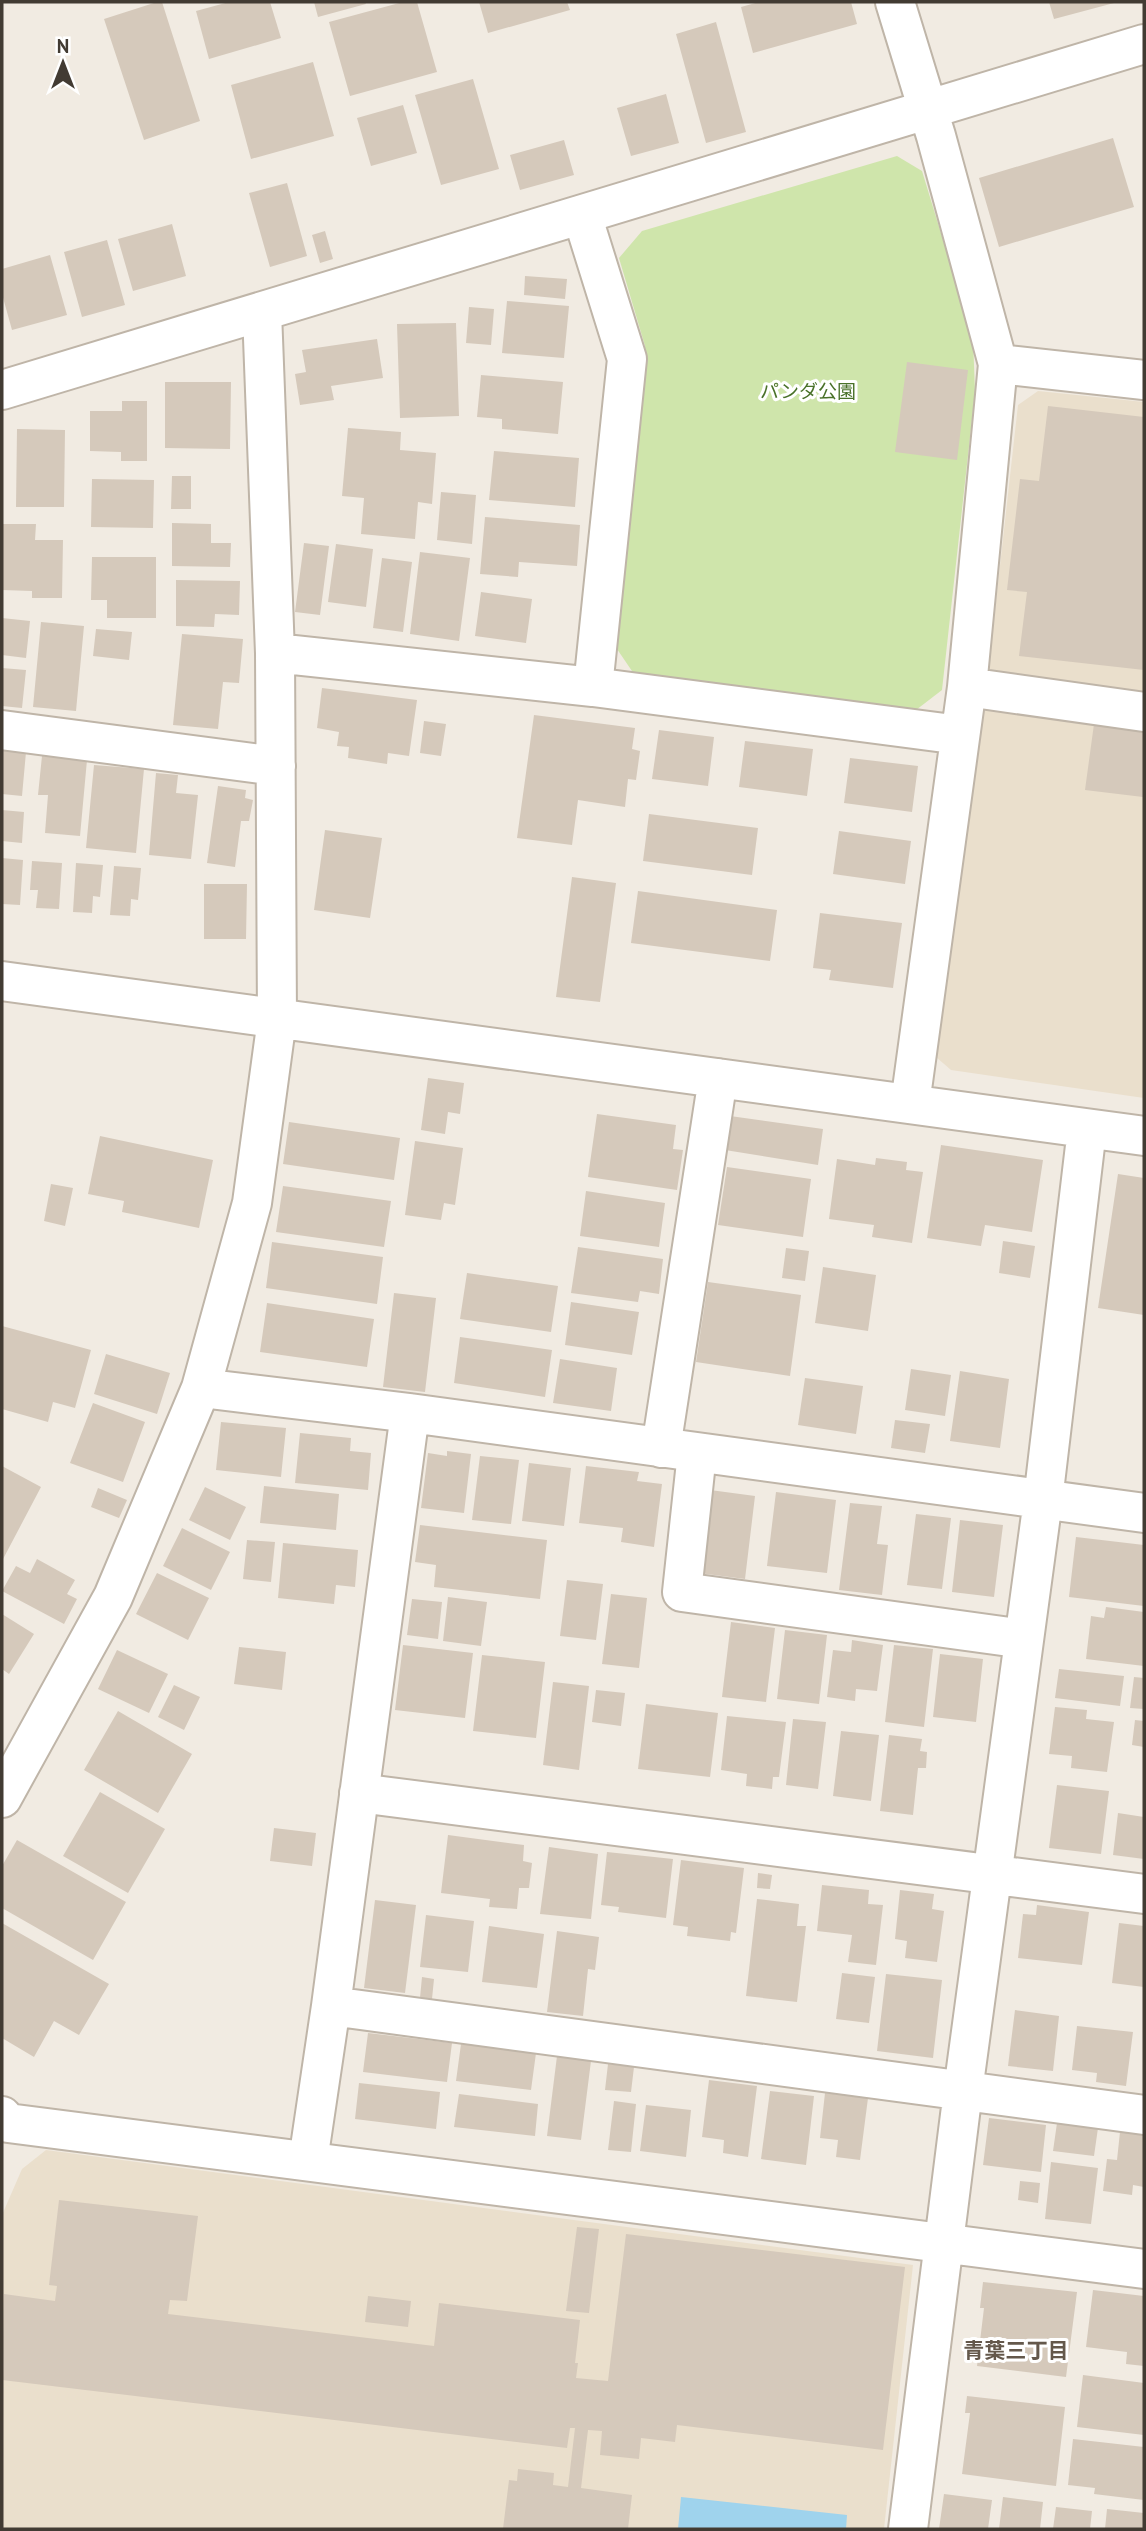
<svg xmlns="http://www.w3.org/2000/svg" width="1146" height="2531" font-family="'PT Sans','Noto Sans JP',sans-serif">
	<rect width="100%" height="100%" fill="#f1ebe2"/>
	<!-- education -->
	<path fill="#eadfcc" d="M1038,391l106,11v696l-193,-28 -15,-13 54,-402 28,-250z
		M46,2150l867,115 -29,264h-882v-314l20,-46z"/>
	<!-- green -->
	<path fill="#cfe5ab" d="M897,156l25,15 51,167 2,54 -33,298 -26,20 -282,-36 -17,-25 28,-303 -26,-88 23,-27z"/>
	<!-- water -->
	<path fill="#9fd3ed" d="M681,2497l166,18 -1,14h-168z"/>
	<!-- building -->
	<path fill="#d5c9bb" d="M157,2h5l38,119 -56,19 -40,-121z
		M229,2h41l11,36 -72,21 -13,-48z
		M314,2h51l1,2 -48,13z
		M403,2h14l20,70 -87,24 -21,-74z
		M479,2h88l3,8 -82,23z
		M759,2h92l6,22 -104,29 -12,-46z
		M1049,2h65v1l-60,16z
		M716,22l30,110 -40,11 -30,-109z
		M313,62l21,74 -83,23 -20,-74z
		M473,79l26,90 -58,16 -26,-90z
		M666,94l13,49 -48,13 -14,-48z
		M403,105l14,48 -46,13 -14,-48z
		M1113,138l21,69 -135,40 -20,-69z
		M564,140l10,35 -54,15 -10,-35z
		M287,183l20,73 -37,11 -21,-74z
		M172,224l14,52 -53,15 -15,-52z
		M325,231l8,28 -13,4 -8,-28z
		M107,240l18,65 -43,12 -18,-65z
		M50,255l17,60 -55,15 -10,-36v-25z
		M525,276l42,3 -2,20 -41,-4z
		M507,301l62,5 -5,52 -62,-5z
		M469,307l25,2 -3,36 -25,-2z
		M456,323l3,93 -59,2 -3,-94z
		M377,339l6,39 -52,8 3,14 -34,5 -5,-31 11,-2 -4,-22z
		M907,362l61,8 -11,90 -62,-8z
		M481,375l82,7 -5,52 -56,-5v-10l-25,-2z
		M165,382h66l-1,67 -65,-1z
		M122,401h25v60h-26v-9l-31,-1v-40h32z
		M1048,406l96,11v253l-125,-14 8,-64 -20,-2 13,-111 19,2z
		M348,428l53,4 -1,18 36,3 -4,51 -14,-2 -3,37 -54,-5 3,-36 -22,-2z
		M17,429l48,1 -1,77h-48z
		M494,451l85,7 -4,49 -86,-7z
		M172,476h19v33h-20z
		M92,479l62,1 -1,48 -62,-1z
		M441,492l35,3 -4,49 -35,-4z
		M485,517l95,8 -3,41 -58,-4 -1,15 -38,-3z
		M172,523l39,1v19h20l-1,24 -58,-1z
		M2,524h34l-1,16h28l-1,58h-30v-7l-30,-1z
		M304,543l25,3 -9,69 -25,-3z
		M336,544l37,5 -7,58 -38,-5z
		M420,552l50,6 -11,83 -49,-7z
		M92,557h64v61h-49v-18h-16z
		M382,558l30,4 -9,70 -30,-4z
		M176,580l64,1 -1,34 -24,-1 -1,13 -38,-1z
		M481,592l51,7 -6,44 -51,-7z
		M2,618l28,3 -4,37 -24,-3z
		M41,622l43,4 -8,85 -43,-4z
		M96,629l36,3 -3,28 -36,-4z
		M182,634l61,5 -4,44 -16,-1 -5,47 -45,-4z
		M2,668l24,2 -4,38 -20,-2z
		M322,688l95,12 -8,56 -21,-3 -1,11 -39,-6 1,-11 -12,-1 2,-14 -22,-4z
		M534,715l101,13 -3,21 8,2 -4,29 -8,-1 -3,28 -47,-7 -6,45 -55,-7z
		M424,721l22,3 -5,32 -21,-3z
		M1094,724l50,7 -1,66 -58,-7z
		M659,730l55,7 -6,49 -56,-7z
		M745,741l68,8 -6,47 -68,-9z
		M2,749l24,3 -4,44 -20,-2z
		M42,756l45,4 -7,76 -35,-3 3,-38h-10z
		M850,758l68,8 -6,46 -68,-9z
		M94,765l50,4 -8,84 -50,-5z
		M156,773l22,2 -2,18 22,2 -7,64 -42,-4z
		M218,786l28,4 -1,8 8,2 -4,21h-8l-6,46 -28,-4z
		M2,810l22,2 -2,31 -20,-2z
		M649,814l109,14 -6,47 -109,-14z
		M325,830l57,8 -12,80 -56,-8z
		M839,831l72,10 -6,43 -72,-10z
		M2,858l21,2 -3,45 -18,-1z
		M32,861l30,2 -3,46 -23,-1 2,-18h-8z
		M76,863l27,2 -3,32 -7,-1 -1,17 -19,-1z
		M114,866l27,2 -3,32 -7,-1 -1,17 -20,-1z
		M572,877l44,6 -16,119 -44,-5z
		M204,884h43l-1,55h-42z
		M638,891l139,19 -7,51 -139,-18z
		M820,913l82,10 -9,65 -64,-8 2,-10 -18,-2z
		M428,1078l36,5 -4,31 -12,-2 -3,22 -24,-4z
		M597,1114l79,11 -3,24 10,1 -6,40 -89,-13z
		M730,1116l93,13 -5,36 -93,-15z
		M289,1122l111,16 -6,42 -111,-16z
		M100,1136l113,24 -14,68 -77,-16 2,-11 -36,-7z
		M415,1141l48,7 -8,57 -11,-2 -3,17 -36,-5z
		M941,1145l102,15 -11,72 -47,-7 -4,21 -54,-8z
		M876,1158l31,4 -1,8 17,2 -11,71 -40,-6 2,-12 -45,-6 8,-60 38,6z
		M727,1167l84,12 -8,58 -85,-12z
		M1118,1174l26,4v137l-46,-7z
		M51,1184l22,4 -8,38 -21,-5z
		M283,1186l108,15 -7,46 -108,-15z
		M586,1191l79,12 -6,44 -79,-11z
		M1003,1241l32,5 -5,32 -31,-5z
		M272,1242l111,15 -6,47 -111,-16z
		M578,1247l85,12 -4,35 -19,-3 -2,11 -67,-9z
		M786,1248l23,3 -4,30 -23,-3z
		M823,1267l53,8 -8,56 -53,-8z
		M467,1273l91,13 -7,46 -91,-13z
		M708,1282l93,13 -11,81 -94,-14z
		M394,1293l42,5 -11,94 -42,-5z
		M571,1302l68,10 -7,43 -67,-10z
		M267,1303l107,16 -7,48 -107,-15z
		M2,1326l89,24 -16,58 -22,-6 -5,20 -46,-13z
		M460,1337l92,13 -7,47 -91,-14z
		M106,1354l64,19 -13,41 -63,-20z
		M560,1359l57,9 -6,43 -58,-8z
		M911,1369l40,6 -6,41 -40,-6z
		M960,1371l49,8 -9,69 -50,-7z
		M805,1378l58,8 -7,48 -58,-9z
		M93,1403l52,19 -22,60 -53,-19z
		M895,1420l35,4 -5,29 -34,-5z
		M221,1422l65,6 -5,49 -65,-7z
		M300,1433l51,5 -1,13 21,2 -3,37 -73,-7z
		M447,1451l24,3 -7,59 -43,-5 7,-55 19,3z
		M480,1456l39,4 -8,64 -39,-4z
		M529,1463l42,5 -7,58 -42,-5z
		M2,1466l39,21 -39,74z
		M586,1466l53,6 -2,9 25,3 -8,63 -33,-5 2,-14 -44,-5z
		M264,1486l75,8 -3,36 -76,-7z
		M205,1487l41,20 -16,33 -41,-20z
		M98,1488l29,12 -8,18 -28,-11z
		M710,1490l45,6 -10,83 -46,-6z
		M776,1492l60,8 -9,73 -60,-7z
		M850,1503l32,3 -5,38 11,1 -6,50 -43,-5z
		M916,1514l35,4 -9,71 -35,-4z
		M960,1520l43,5 -9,72 -42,-5z
		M420,1525l127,15 -7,59 -106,-12 2,-22 -21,-3z
		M182,1528l48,24 -19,38 -48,-24z
		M1076,1537l68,8v61l-75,-9z
		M247,1540l28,2 -4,40 -28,-3z
		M283,1543l75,7 -3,37 -19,-2 -2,19 -56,-6z
		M37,1559l38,21 -8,14 10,5 -13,25 -62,-33 14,-25 14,7z
		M157,1573l52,25 -21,42 -52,-26z
		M567,1580l36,4 -7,56 -36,-4z
		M611,1594l36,4 -8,70 -37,-4z
		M448,1597l39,5 -6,44 -38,-5z
		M412,1599l30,3 -4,37 -31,-4z
		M1106,1607l38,5v54l-58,-7 5,-43 13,2z
		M2,1614l32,20 -25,40 -7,-5z
		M731,1622l44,6 -9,74 -44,-5z
		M785,1630l42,5 -8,69 -42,-5z
		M852,1640l31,5 -6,46 -21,-2 -1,12 -28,-4 6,-47 18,2z
		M403,1645l70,8 -8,65 -70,-8z
		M894,1645l39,4 -9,78 -39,-5z
		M239,1647l47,5 -4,38 -48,-6z
		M117,1650l51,24 -19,39 -51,-24z
		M940,1654l43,5 -7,63 -43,-5z
		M482,1655l63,7 -9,76 -63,-7z
		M1059,1669l65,7 -4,30 -65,-8z
		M1134,1677l10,1v31l-14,-1z
		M553,1682l36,4 -10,84 -36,-5z
		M174,1685l26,12 -16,33 -26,-13z
		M596,1690l29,3 -4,33 -29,-4z
		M646,1704l72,9 -8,64 -72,-8z
		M1055,1707l32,3 -1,9 28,3 -7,50 -36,-4 1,-12 -23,-2z
		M118,1711l74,43 -34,59 -74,-43z
		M727,1716l59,6 -7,55h-6l-1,12 -26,-3 1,-12 -26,-4z
		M793,1719l33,3 -8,67 -32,-4z
		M1135,1720l9,1v26l-12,-2z
		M841,1731l38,4 -8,66 -38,-5z
		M889,1735l33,4 -2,12 7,1 -1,16h-8l-5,47 -33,-4z
		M1057,1785l52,6 -8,63 -52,-6z
		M100,1792l65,37 -37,64 -65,-37z
		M1118,1813l26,4v42l-31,-4z
		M274,1828l42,5 -4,33 -42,-5z
		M448,1835l76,10 -1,16 9,2 -3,25h-10l-2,21 -28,-2 1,-8 -49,-6z
		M17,1840l109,62 -33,58 -91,-52v-42z
		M549,1847l49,7 -7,65 -51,-5z
		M607,1852l66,7 -7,59 -48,-6 1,-5 -18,-2z
		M681,1860l63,8 -8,65 -5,-1 -1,9 -43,-5 1,-9 -15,-2z
		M758,1873l14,2 -2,14 -13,-1z
		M822,1885l47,5 -1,14 15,1 -7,60 -28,-3 4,-27 -35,-4z
		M900,1890l34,4 -2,15 12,2 -7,51 -32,-4 2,-17 -12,-2z
		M757,1899l42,5 -2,22h9l-9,76 -51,-6z
		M375,1900l41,5 -11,88 -41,-5z
		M1037,1905l52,7 -7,53 -64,-7 5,-44 13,1z
		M426,1915l48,6 -6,51 -48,-5z
		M2,1923l107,61 -30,51 -25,-14 -20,36 -32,-19z
		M1119,1923l25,3v61l-32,-4z
		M489,1926l55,8 -7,54 -55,-6z
		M557,1931l42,6 -4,33 -7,-1 -5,47 -36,-4z
		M842,1973l33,4 -6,46 -33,-4z
		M886,1974l56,6 -9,78 -56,-7z
		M422,1977l12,2 -2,20 -12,-1z
		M1015,2010l44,6 -6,55 -45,-5z
		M1077,2026l56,6 -7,54 -30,-4 1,-9 -25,-3z
		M368,2033l84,10 -5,39 -84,-10z
		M461,2044l75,9 -5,37 -75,-9z
		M557,2056l34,5 -10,79 -34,-4z
		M608,2064l26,3 -3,25 -26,-2z
		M709,2080l48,6 -9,71 -25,-4 1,-13 -22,-3z
		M359,2083l81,9 -4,37 -81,-10z
		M770,2091l44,5 -8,69 -45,-6z
		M825,2093l43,5 -8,62 -24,-3 2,-17 -18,-2z
		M459,2094l79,10 -3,32 -81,-9z
		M614,2101l22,3 -5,48 -23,-2z
		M646,2105l45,5 -5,47 -46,-6z
		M989,2118l57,7 -5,47 -58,-7z
		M1057,2123l41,5 -4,28 -41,-5z
		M1120,2132l24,3v52l-11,-2 -1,10 -29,-4 4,-32 10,1z
		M1051,2162l47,6 -7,56 -46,-5z
		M1020,2181l20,2 -2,20 -20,-3z
		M59,2200l139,16 -11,85 -17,-1 -2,14 266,32 5,-43 141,17 -5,43h3l-2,15 32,3 18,-147 279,33 -22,183 -206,-25 -2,17 -34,-4 -2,21 -39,-4 2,-24 -14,-1 -7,58 51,7 -4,34h-125l6,-49 8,1 1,-12 36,4 -1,12 15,2 7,-59h-5l-3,20 -565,-68 2,-86 51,7 2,-15 -8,-1z
		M577,2227l22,2 -10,84 -23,-2z
		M983,2282l94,10 -11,85 -89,-11 7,-58h-4z
		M1093,2290l51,6v70l-18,-2 1,-12 -41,-5z
		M368,2296l43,5 -3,26 -43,-5z
		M1083,2375l61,8v52l-67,-8z
		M967,2396l98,11 -9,79 -94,-12 8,-61h-5z
		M1073,2439l71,8v53l-50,-6 1,-6 -27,-3z
		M944,2494l48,6 -4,29h-49z
		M1003,2497l40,5 -3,27h-41z
		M1056,2507l36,4 -2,18h-37z
		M1107,2509l37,4v16h-39z"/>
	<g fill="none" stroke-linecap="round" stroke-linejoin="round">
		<!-- minor casing -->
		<g stroke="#bfb5a8" stroke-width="42">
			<path id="minor" d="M895,2l41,134 62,228 -31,323 -57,417
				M582,215l45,144 -34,328
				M998,364l146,16
				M2,390l1142,-346
				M275,653l318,34 367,48
				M967,687l177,25
				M2,730l274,36
				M2,981l1142,155
				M201,1388l209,25 734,100
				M661,1448l57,-370
				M697,1453l-15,139 342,47
				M359,1793l785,101
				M2,1798l111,-201 88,-209 51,-185 25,-184 -2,-366 -13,-341
				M331,2006l813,109
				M2,2116l6,7 1136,146
				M308,2161l23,-155 79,-593
				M908,2529l55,-438 80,-591 44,-371"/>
		</g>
		<!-- minor -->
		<use href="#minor" stroke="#fff" stroke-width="38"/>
	</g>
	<g text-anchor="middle" stroke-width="6" stroke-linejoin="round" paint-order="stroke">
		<!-- park labels -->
		<g font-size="19" fill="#497129" stroke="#fff">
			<text x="808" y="398">パンダ公園</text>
		</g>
		<!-- neighbourhood labels -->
		<g font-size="21" font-weight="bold" fill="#64584b" stroke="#fff">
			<text x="1016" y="2358">青葉三丁目</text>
		</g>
	</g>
	<!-- border -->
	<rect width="1146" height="2531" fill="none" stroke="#423b33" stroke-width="7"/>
	<!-- north arrow -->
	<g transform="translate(63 63)" stroke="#ffffff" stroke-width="5" paint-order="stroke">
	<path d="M0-5L12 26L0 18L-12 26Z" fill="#423b33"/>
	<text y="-10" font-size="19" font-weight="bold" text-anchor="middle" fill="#423b33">N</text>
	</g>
</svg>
